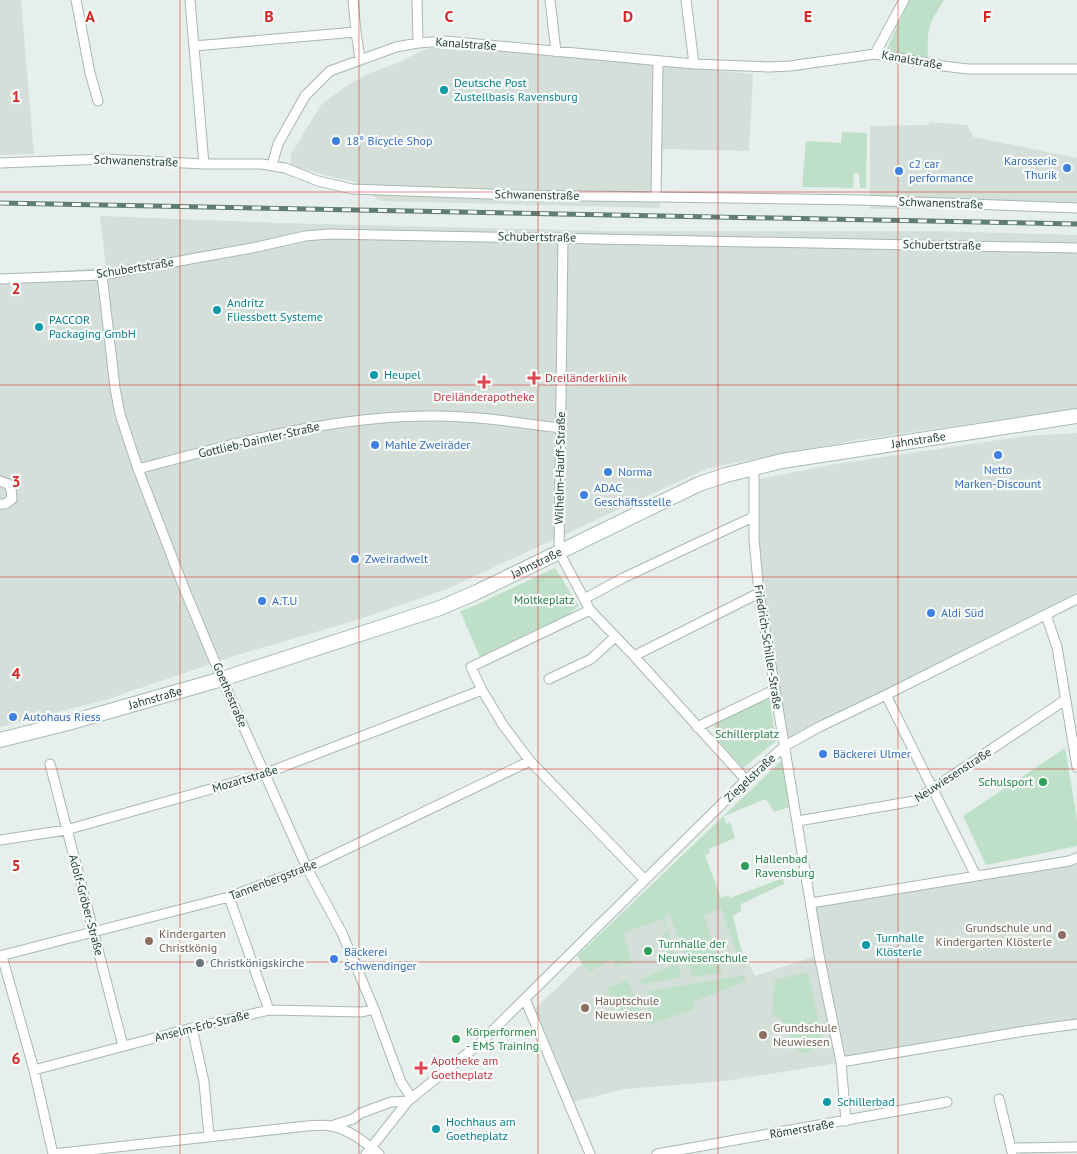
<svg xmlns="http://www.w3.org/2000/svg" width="1077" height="1154" font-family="'PT Sans',sans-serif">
	<rect width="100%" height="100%" fill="#e6efeb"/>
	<!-- built -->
	<path fill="#d4dfda" d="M0,0h21l13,154 -34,1z
		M440,46l313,28 -4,77 -86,-2 -3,59 -280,-7 -24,-19 -21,-4 -35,-10 -9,-4v-10l30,-49 25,-19 24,-13 30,-11 23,-12z
		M929,122l38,3 7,12 103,21v49l-207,2v-83l59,-1z
		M100,216l180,7 326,8h327l144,4v174l-220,31 -149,28 -261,121 -93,32 -117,34 -132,45 -105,27v-453l40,-1 66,-6z
		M1077,433v159l-291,152 -27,-151 -5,-113 76,-15 194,-29z
		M1077,858v166l-351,57 -101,8 -56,14 -38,-90 146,-142 46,30 21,54 11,21 64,-21 -8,-52z"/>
	<!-- green -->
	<path fill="#bfe0c8" d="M909,0h35c-16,25 -17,28 -16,58l-42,-7z
		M842,132l25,1 -1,55h-6l-1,-14 -5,-1 -1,15 -51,-1 4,-46 35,2z
		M555,568l24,38 -18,14 -81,37 -20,-46 16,-6z
		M769,697l7,44 -33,27 -27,-30 -2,-16z
		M1065,748l12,71v27l-91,19 -23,-49z
		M782,760l7,47 -15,5 -8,-13 -42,17 2,8 4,-2 5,16 -26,11 1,4 -5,2 16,43 7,-3 2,3 53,-20 1,6 -43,20v7l-8,5 11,45 -3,4 -20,-57 -17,7 18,58 -29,4 -24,-63 -5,3 18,60 -41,8 -1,-6 32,-13 -11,-31 7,-3 -6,-13 -39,14 9,30 -4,1 -1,-2 -11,5 -4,-7 -23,12 -12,-16z
		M808,972l14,65 -5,10 -12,7 -12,-7 -6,-22 -15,-12 3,-33z
		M744,975l2,6 -53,21 2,7 -47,16v-34z
		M628,980l12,31 -21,8 -12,-31z"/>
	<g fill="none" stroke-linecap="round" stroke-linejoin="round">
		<!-- street casing -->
		<g stroke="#a8b8b2" stroke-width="11">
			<path id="street" d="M76,0l14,73 8,28
				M190,0l14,164
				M353,0l3,32
				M417,0l1,43
				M550,0l6,52
				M686,0l8,64
				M194,46l162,-14 4,27
				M875,54l29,-54
				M0,163l105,-4 99,5h58l23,4 33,13 34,8 162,6 346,5 217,8
				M272,165l6,-21 27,-48 25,-25 66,-24 22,-4 28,-2 248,23 75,3 21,-1 85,-12 68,12 25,3h109
				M656,196l2,-134
				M563,238l-4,314 31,58 44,46 112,124
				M102,275l13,113 5,26 18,55 46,119 38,91 85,189 35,65 32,76 27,73 10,15
				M0,279l102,-4 150,-27 53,-12 24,-2 748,14
				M754,467v72l5,54 60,362 22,107 5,59
				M138,469c99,-26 195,-54 298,-53 42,0 83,7 125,12
				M0,481l8,3 3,5 1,10 -7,5h-5
				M584,599l39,-21 130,-61
				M590,610l-119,57 11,23 21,35 27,36 115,119
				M1046,615l11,32 20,120
				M634,656l125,-63
				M549,679l42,-20 24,-22
				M886,695l90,181
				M697,727l77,-37
				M50,764l73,282
				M798,821l116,-20 151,-101
				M0,840l66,-10 198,-56 218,-84
				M229,897l40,113
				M811,903l258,-42 8,-3
				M0,956l229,-59 78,-29 223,-107
				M2,956l32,114 19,84
				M525,999l65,155
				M192,1028l12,54 5,54
				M841,1062l184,-31 52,-7
				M34,1070l158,-42 77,-18 93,2 12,-3
				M999,1099l13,53
				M331,1126l22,-7 8,-6 30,-11 17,-1
				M1012,1148l65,-1
				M53,1154l254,-28c7,0 16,-2 24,0 18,3 35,17 48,28
				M366,1154l42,-53 71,-57 267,-264 39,-34 34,-19 67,-32 191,-96
				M657,1154l290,-52"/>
		</g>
		<!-- secondary casing -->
		<g stroke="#a4bbb3" stroke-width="16">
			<g id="secondary">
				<path id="s1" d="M0,740l68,-17 154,-44 218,-71 37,-16 222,-108 27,-9 56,-14 295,-45"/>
			</g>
		</g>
		<!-- street -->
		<use href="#street" stroke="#fff" stroke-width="9"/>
		<!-- secondary -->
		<use href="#secondary" stroke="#fff" stroke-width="14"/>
		<!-- rail casing -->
		<g stroke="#5f7d75" stroke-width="5">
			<path id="rail" d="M0,203l1077,21"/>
		</g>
		<!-- rail -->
		<use href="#rail" stroke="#f7fbf9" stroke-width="3" stroke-dasharray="9" stroke-linecap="butt"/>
	</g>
	<!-- grid -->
	<path fill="none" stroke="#d62828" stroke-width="1" stroke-opacity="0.55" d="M180,0v1154M359,0v1154M538,0v1154M718,0v1154M898,0v1154M0,192h1077M0,385h1077M0,577h1077M0,769h1077M0,962h1077"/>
	<!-- markers -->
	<g fill="#0f9aa8" stroke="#f7fbf9" stroke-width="2">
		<circle cx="444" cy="90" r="5"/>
		<circle cx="217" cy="310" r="5"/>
		<circle cx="39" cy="327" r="5"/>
		<circle cx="374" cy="375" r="5"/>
		<circle cx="866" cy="945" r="5"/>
		<circle cx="827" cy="1102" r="5"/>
		<circle cx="436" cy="1129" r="5"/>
	</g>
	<g fill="#3f7fe0" stroke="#f7fbf9" stroke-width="2">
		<circle cx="336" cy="141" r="5"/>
		<circle cx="1067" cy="168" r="5"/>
		<circle cx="899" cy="171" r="5"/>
		<circle cx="375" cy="445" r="5"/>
		<circle cx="998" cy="455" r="5"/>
		<circle cx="608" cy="472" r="5"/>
		<circle cx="584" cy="495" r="5"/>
		<circle cx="355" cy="559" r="5"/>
		<circle cx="262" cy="601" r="5"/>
		<circle cx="931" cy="613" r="5"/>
		<circle cx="13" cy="717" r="5"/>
		<circle cx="823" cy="754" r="5"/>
		<circle cx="334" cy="959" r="5"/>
	</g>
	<g fill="#e0444e" stroke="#f7fbf9" stroke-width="2">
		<path d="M531.5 370.5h5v5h5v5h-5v5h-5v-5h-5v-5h5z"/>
		<path d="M481.5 374.5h5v5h5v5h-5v5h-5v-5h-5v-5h5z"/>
		<path d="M418.5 1060.5h5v5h5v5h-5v5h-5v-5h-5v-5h5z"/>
	</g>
	<g fill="#2e9e5b" stroke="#f7fbf9" stroke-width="2">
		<circle cx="1043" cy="782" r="5"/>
		<circle cx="745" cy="866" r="5"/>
		<circle cx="648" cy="951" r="5"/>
		<circle cx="456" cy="1039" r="5"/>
	</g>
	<g fill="#8d6e63" stroke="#f7fbf9" stroke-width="2">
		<circle cx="1062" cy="935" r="5"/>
		<circle cx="149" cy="941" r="5"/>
		<circle cx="585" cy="1008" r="5"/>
		<circle cx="763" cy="1035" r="5"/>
	</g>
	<circle fill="#6b7280" stroke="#f7fbf9" stroke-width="2" cx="200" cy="963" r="5"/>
	<g text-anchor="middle" stroke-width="4.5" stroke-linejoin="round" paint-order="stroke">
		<!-- street labels -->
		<g font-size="12" fill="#24423a" stroke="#f7fbf9">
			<text transform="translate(466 44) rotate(4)" y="4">Kanalstraße</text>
			<text transform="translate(912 60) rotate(10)" y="4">Kanalstraße</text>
			<text transform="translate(136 161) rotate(2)" y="4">Schwanenstraße</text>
			<text transform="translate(537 195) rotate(1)" y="4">Schwanenstraße</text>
			<text transform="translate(941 203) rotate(2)" y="4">Schwanenstraße</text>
			<text transform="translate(537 237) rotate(1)" y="4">Schubertstraße</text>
			<text transform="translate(942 245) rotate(1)" y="4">Schubertstraße</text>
			<text transform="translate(135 268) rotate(-9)" y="4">Schubertstraße</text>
			<text transform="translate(259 440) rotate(-13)" y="4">Gottlieb-Daimler-Straße</text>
			<text dy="4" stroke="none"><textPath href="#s1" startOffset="971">Jahnstraße</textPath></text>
			<text transform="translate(560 468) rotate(-89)" y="4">Wilhelm-Hauff-Straße</text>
			<text dy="4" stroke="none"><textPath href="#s1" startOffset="566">Jahnstraße</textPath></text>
			<text transform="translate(768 647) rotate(81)" y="4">Friedrich-Schiller-Straße</text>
			<text transform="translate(230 695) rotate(67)" y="4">Goethestraße</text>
			<text dy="4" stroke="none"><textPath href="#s1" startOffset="161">Jahnstraße</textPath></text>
			<text transform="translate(953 775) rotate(-33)" y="4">Neuwiesenstraße</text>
			<text transform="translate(750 778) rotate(-43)" y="4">Ziegelstraße</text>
			<text transform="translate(245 779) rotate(-17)" y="4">Mozartstraße</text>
			<text transform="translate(273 880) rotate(-21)" y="4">Tannenbergstraße</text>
			<text transform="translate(86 905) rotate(75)" y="4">Adolf-Gröber-Straße</text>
			<text transform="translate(202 1026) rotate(-14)" y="4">Anselm-Erb-Straße</text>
			<text transform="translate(802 1129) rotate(-10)" y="4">Römerstraße</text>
		</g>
		<!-- culture labels -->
		<g font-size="12" fill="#0d838f" stroke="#f7fbf9" text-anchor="start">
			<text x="454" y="87">Deutsche Post<tspan x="454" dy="14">Zustellbasis Ravensburg</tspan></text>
			<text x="227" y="307">Andritz<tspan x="227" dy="14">Fliessbett Systeme</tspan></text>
			<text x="49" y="324">PACCOR<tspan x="49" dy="14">Packaging GmbH</tspan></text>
			<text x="384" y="379">Heupel</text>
			<text x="876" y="942">Turnhalle<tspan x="876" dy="14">Klösterle</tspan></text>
			<text x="837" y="1106">Schillerbad</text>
			<text x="446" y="1126">Hochhaus am<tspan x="446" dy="14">Goetheplatz</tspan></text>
		</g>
		<!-- shop labels -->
		<g font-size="12" fill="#366cbe" stroke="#f7fbf9" text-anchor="start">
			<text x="346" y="145">18° Bicycle Shop</text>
			<text x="1057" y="165" text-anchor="end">Karosserie<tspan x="1057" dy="14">Thurik</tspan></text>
			<text x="909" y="168">c2 car<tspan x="909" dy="14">performance</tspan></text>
			<text x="385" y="449">Mahle Zweiräder</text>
			<text x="998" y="474" text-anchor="middle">Netto<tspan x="998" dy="14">Marken-Discount</tspan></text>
			<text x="618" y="476">Norma</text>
			<text x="594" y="492">ADAC<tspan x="594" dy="14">Geschäftsstelle</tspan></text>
			<text x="365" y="563">Zweiradwelt</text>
			<text x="272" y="605">A.T.U</text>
			<text x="941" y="617">Aldi Süd</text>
			<text x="23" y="721">Autohaus Riess</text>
			<text x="833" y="758">Bäckerei Ulmer</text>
			<text x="344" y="956">Bäckerei<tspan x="344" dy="14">Schwendinger</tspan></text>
		</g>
		<!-- health labels -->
		<g font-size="12" fill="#be3a42" stroke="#f7fbf9" text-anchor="start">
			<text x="545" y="382">Dreiländerklinik</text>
			<text x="484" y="401" text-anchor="middle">Dreiländerapotheke</text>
			<text x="431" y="1065">Apotheke am<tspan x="431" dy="14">Goetheplatz</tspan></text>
		</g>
		<!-- park labels -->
		<g font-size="12" fill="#2d7a4b" stroke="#f7fbf9">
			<text x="544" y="604">Moltkeplatz</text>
			<text x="747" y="738">Schillerplatz</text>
		</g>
		<!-- leisure labels -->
		<g font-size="12" fill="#27864d" stroke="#f7fbf9" text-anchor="start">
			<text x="1033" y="786" text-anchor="end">Schulsport</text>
			<text x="755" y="863">Hallenbad<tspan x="755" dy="14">Ravensburg</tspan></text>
			<text x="658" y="948">Turnhalle der<tspan x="658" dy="14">Neuwiesenschule</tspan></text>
			<text x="466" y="1036">Körperformen<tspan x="466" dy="14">- EMS Training</tspan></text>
		</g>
		<!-- education labels -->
		<g font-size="12" fill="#785e54" stroke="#f7fbf9" text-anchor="start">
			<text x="1052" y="932" text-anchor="end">Grundschule und<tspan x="1052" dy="14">Kindergarten Klösterle</tspan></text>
			<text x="159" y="938">Kindergarten<tspan x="159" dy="14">Christkönig</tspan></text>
			<text x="595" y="1005">Hauptschule<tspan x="595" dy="14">Neuwiesen</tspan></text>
			<text x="773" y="1032">Grundschule<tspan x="773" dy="14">Neuwiesen</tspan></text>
		</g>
		<!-- worship labels -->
		<g font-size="12" fill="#5b616d" stroke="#f7fbf9" text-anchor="start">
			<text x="210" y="967">Christkönigskirche</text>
		</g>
	</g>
	<g font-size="16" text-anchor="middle" font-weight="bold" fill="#d62828" stroke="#f7fbf9" stroke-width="4.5" stroke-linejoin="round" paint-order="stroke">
		<text x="90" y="22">A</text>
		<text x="269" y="22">B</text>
		<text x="449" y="22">C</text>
		<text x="628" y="22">D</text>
		<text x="808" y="22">E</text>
		<text x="987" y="22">F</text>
		<text x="16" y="102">1</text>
		<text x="16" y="294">2</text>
		<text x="16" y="487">3</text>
		<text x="16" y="679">4</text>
		<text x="16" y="871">5</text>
		<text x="16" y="1064">6</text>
	</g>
</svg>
